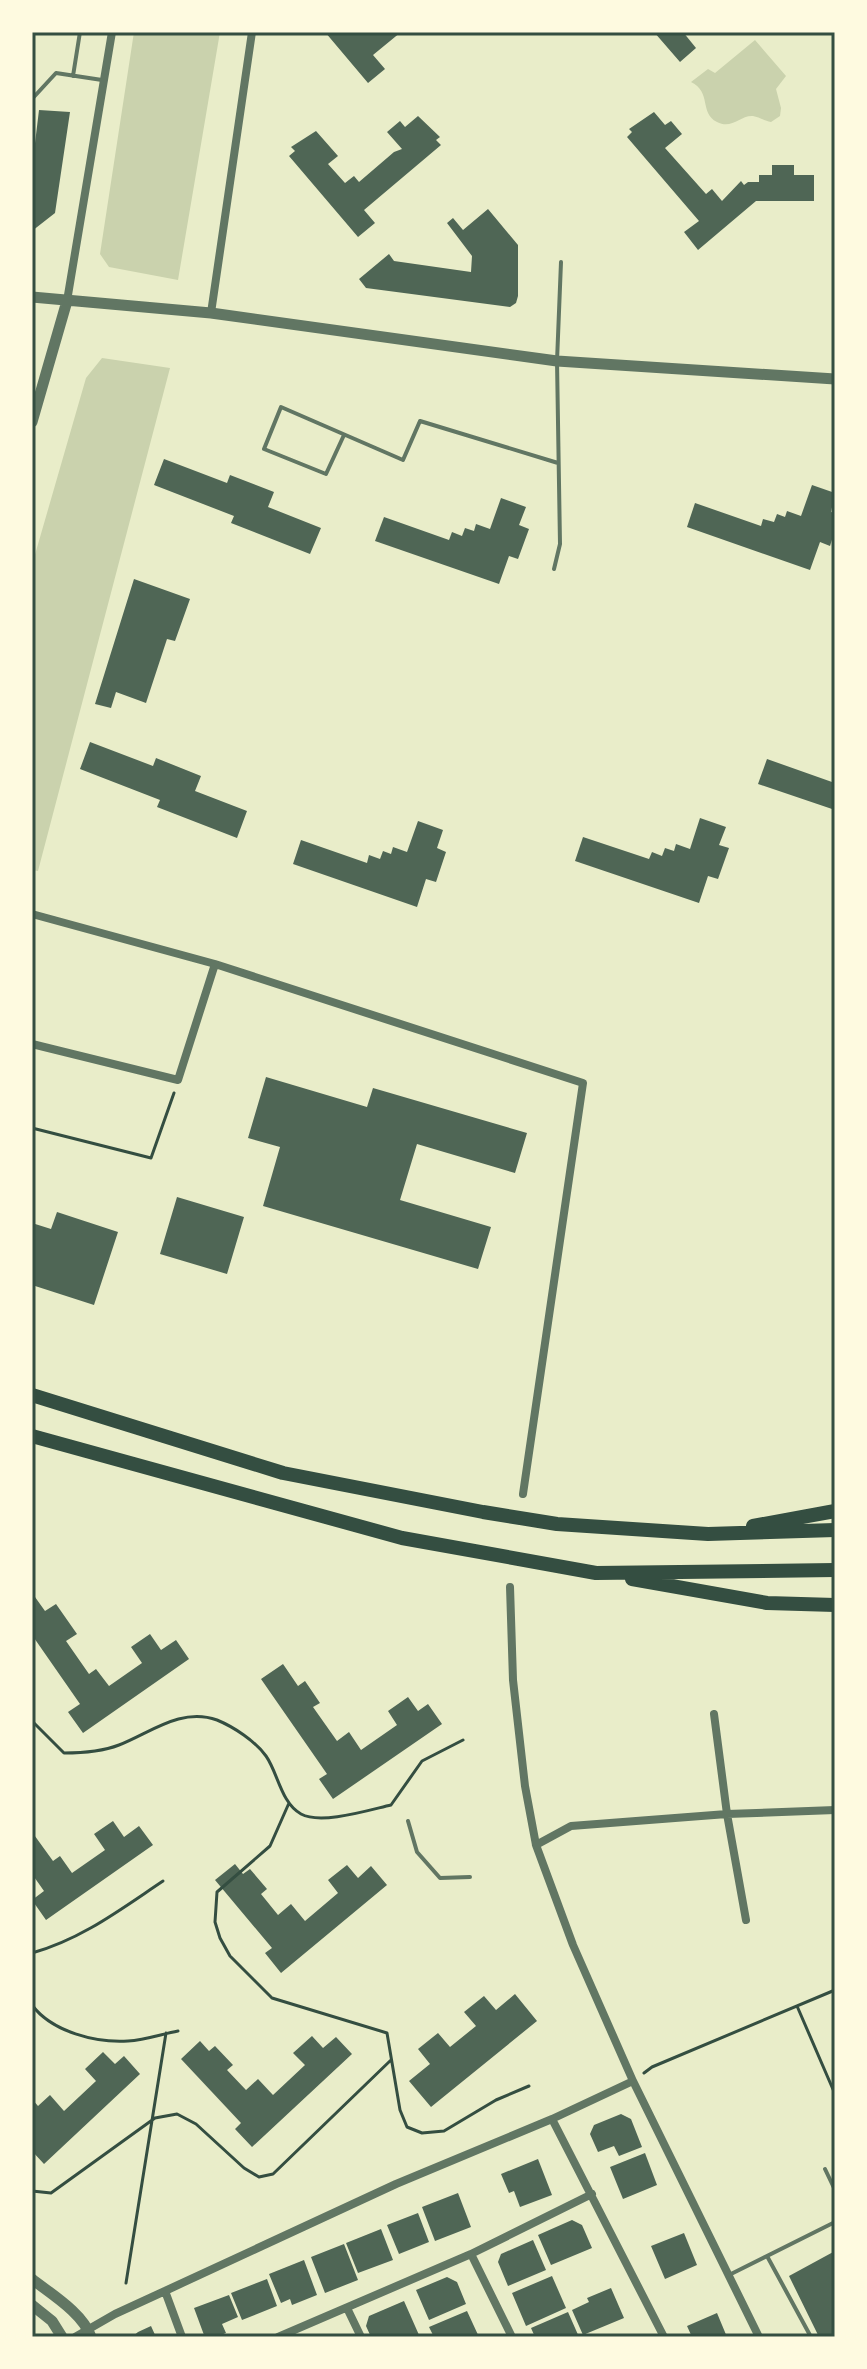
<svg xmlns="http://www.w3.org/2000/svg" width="867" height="2369" font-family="Helvetica,sans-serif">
	<rect width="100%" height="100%" fill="#e9edc9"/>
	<!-- green -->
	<path fill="#cad2ad" d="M134,32h86l-42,248 -69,-13 -9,-13z
		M755,40l31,36 -10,13 5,19 -1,8 -9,6c-6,-1 -12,-5 -18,-6 -13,-1 -21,14 -36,6 -18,-9 -5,-30 -26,-40l17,-13 7,4z
		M102,358l68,10 -132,503 -6,-1v-305l54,-187z"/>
	<!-- building -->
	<path fill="#4f6655" d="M325,32h76l-28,23 12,14 -17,14z
		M654,32h29l13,16 -16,14z
		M39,110l31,2 -15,101 -23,18v-63z
		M654,112l11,13 6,-4 11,13 -17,14 41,46 6,-5 10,12 19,-20 3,4 4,-3h11v-7h13v-10h22v10h20v26h-58l-58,49 -14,-18 15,-11 -72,-84 5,-5 -3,-3z
		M418,116l22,21 -4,3 5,5 -77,65 11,13 -17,14 -69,-81 6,-5 -4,-4 25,-16 22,25 -10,8 17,19 9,-7 5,6 35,-30 8,-3 -15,-17 13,-11 5,6z
		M488,209l30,36v51l-2,7 -6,4 -144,-19 -7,-9 30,-25 5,7 77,11 1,-16 -25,-33 6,-5 10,12z
		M164,459l63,24 3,-8 44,17 -6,15 53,21 -11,26 -79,-31 3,-7 -80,-31z
		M812,485l23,8 -4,19 4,1v17l-5,16 -10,-4 -10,28 -123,-43 8,-24 66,23 2,-7 11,3 3,-8 8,3 2,-6 14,5z
		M501,498l25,9 -7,18 10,4 -11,30 -9,-3 -10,28 -124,-43 9,-24 65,23 3,-8 10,4 3,-8 9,3 2,-7 14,5z
		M134,579l56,20 -15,42 -8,-2 -21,64 -30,-11 -5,16 -16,-4z
		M90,742l63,24 3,-8 45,18 -6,15 52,20 -10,27 -80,-31 3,-7 -80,-31z
		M767,759l65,23 3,-7v35l-77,-26z
		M700,818l26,9 -7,18 10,3 -11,31 -10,-3 -9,27 -124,-42 8,-24 66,22 3,-7 10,4 3,-8 9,3 2,-7 14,5z
		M418,821l25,9 -6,18 9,4 -10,30 -10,-3 -9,28 -124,-43 8,-24 66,23 2,-8 11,4 3,-8 8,3 2,-7 14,5z
		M266,1077l101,30 6,-19 154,45 -12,40 -98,-29 -17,56 91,27 -13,42 -215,-63 17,-59 -32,-9z
		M177,1197l67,20 -17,57 -67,-20z
		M57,1212l61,20 -24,73 -62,-20v-62l19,6z
		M35,1597l10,14 11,-7 21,30 -11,7 23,33 7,-5 13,17 33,-23 -11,-16 19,-13 11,16 15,-10 13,19 -106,74 -15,-21 12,-8 -48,-69v-36z
		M283,1664l15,22 7,-5 15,22 -7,4 24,34 12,-9 12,18 36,-25 -9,-14 20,-14 10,14 10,-7 14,20 -109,75 -14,-20 8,-5 -66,-95z
		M113,1821l11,16 15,-11 14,19 -107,75 -14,-20 12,-9 -12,-17v-42l21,29 7,-5 12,17 33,-23 -11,-16z
		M235,1864l8,10 7,-5 17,20 -6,5 17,21 13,-11 14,17 33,-28 -10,-13 19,-15 11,13 13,-12 16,19 -106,88 -16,-20 7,-5 -57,-68z
		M515,1994l22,27 -106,86 -22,-26 21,-17 -12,-15 20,-16 12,14 26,-21 -12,-14 20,-16 12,14z
		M312,2036l11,12 13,-11 16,17 -100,93 -17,-18 6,-6 -60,-64 19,-18 9,10 6,-5 18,19 -6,5 19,20 12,-11 15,16 32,-30 -12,-12z
		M103,2052l12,12 9,-8 16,18 -96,90 -12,-13v-52l6,7 12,-11 14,16 32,-30 -11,-12z
		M621,2114l10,5 11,28 -23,9 -5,-10 -16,6 -8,-18 4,-9z
		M645,2153l12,32 -34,14 -13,-32z
		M538,2159l14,36 -32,12 -6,-16 -5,2 -8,-19z
		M458,2193l13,34 -36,14 -13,-34z
		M418,2213l11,29 -30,12 -12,-29z
		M572,2220l10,5 10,23 -41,17 -13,-30z
		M381,2229l12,31 -35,13 -12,-30z
		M684,2233l13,32 -32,14 -14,-33z
		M533,2240l13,30 -38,16 -10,-24 3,-8z
		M344,2244l14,36 -33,13 -14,-36z
		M835,2251v86h-16l-30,-61z
		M304,2260l13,35 -25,10 -2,-6 -9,4 -12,-29z
		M552,2276l14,32 -40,18 -14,-33z
		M447,2277l10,5 9,22 -37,16 -13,-30z
		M267,2279l10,27 -35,14 -11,-27z
		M611,2288l13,30 -41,17 -11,-25 17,-8 -2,-4z
		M229,2295l9,22 -16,7 4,9 -10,4 -12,-2 -10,-27z
		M404,2301l15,34 -5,2h-43l-5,-11 3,-10z
		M467,2311l12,26h-45l-5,-10z
		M568,2312l11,25h-44l-4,-9z
		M717,2313l10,24h-35l-5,-11z
		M151,2326l5,11h-24l6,-5z"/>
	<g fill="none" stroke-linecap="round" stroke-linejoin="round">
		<!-- path -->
		<path stroke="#344e41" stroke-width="3" d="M32,1128l119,30 23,-65
			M32,1721l32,32c18,0 37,-1 55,-8 31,-12 62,-38 98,-25 17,7 38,21 49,36 12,17 15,47 35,58 20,11 68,-4 90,-9l31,-44 41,-21
			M289,1803l-19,43 -53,46 -2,30 5,16 10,18 42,42 115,35 13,77 7,17 15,6 22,-2 52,-31 33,-14
			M32,1953c50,-14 89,-44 131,-72
			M32,2005c20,27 64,38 96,36 17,-1 34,-7 50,-10
			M797,2006l38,88
			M644,2073l8,-6 183,-77
			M32,2191l19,2 104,-75 22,-4 19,10 48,44 15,9 14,-3 118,-114
			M126,2283l40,-250"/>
		<!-- service -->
		<path stroke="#617663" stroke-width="4" d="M73,76l7,-44
			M32,99l24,-26 46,7
			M344,435l-18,39 -62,-25 17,-42 122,53 17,-39 138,42
			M554,569l6,-25 -3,-183 4,-99
			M408,1821l9,31 23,26 30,-1
			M825,2169l10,21
			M767,2256l44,81
			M731,2274l104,-52"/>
		<!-- minor -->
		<path stroke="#617663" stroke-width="8" d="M67,301l45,-269
			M211,313l41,-281
			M32,914l183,50 368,119 -60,411
			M32,1044l146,36 37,-116
			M510,1587l3,93 12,106 11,59 37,100 60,136 126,256
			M714,1714l13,100 19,106
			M536,1845l35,-19 156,-12 108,-4
			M552,2119l112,218
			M471,2254l41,83
			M347,2308l14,29
			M75,2337l40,-23 50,-23
			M182,2337l-17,-46 231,-107 156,-65 81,-38
			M278,2337l193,-83 121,-60"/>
		<!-- tertiary -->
		<path stroke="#617663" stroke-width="11" d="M32,297l179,16 346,48 278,18
			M32,422l35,-121
			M32,2279c19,15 51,34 59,58
			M32,2305l20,16 10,16"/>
		<!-- trunk -->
		<path stroke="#344e41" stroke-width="14" d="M32,1395l251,78 200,39 74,12 151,10 127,-4
			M32,1436l370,102 194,35 239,-3
			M753,1526l82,-15
			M632,1579l135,24 68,2"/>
	</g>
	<!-- border -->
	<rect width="867" height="2369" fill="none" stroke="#fefae0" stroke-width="68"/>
	<rect x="34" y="34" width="799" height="2301" fill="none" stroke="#344e41" stroke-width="3"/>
</svg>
